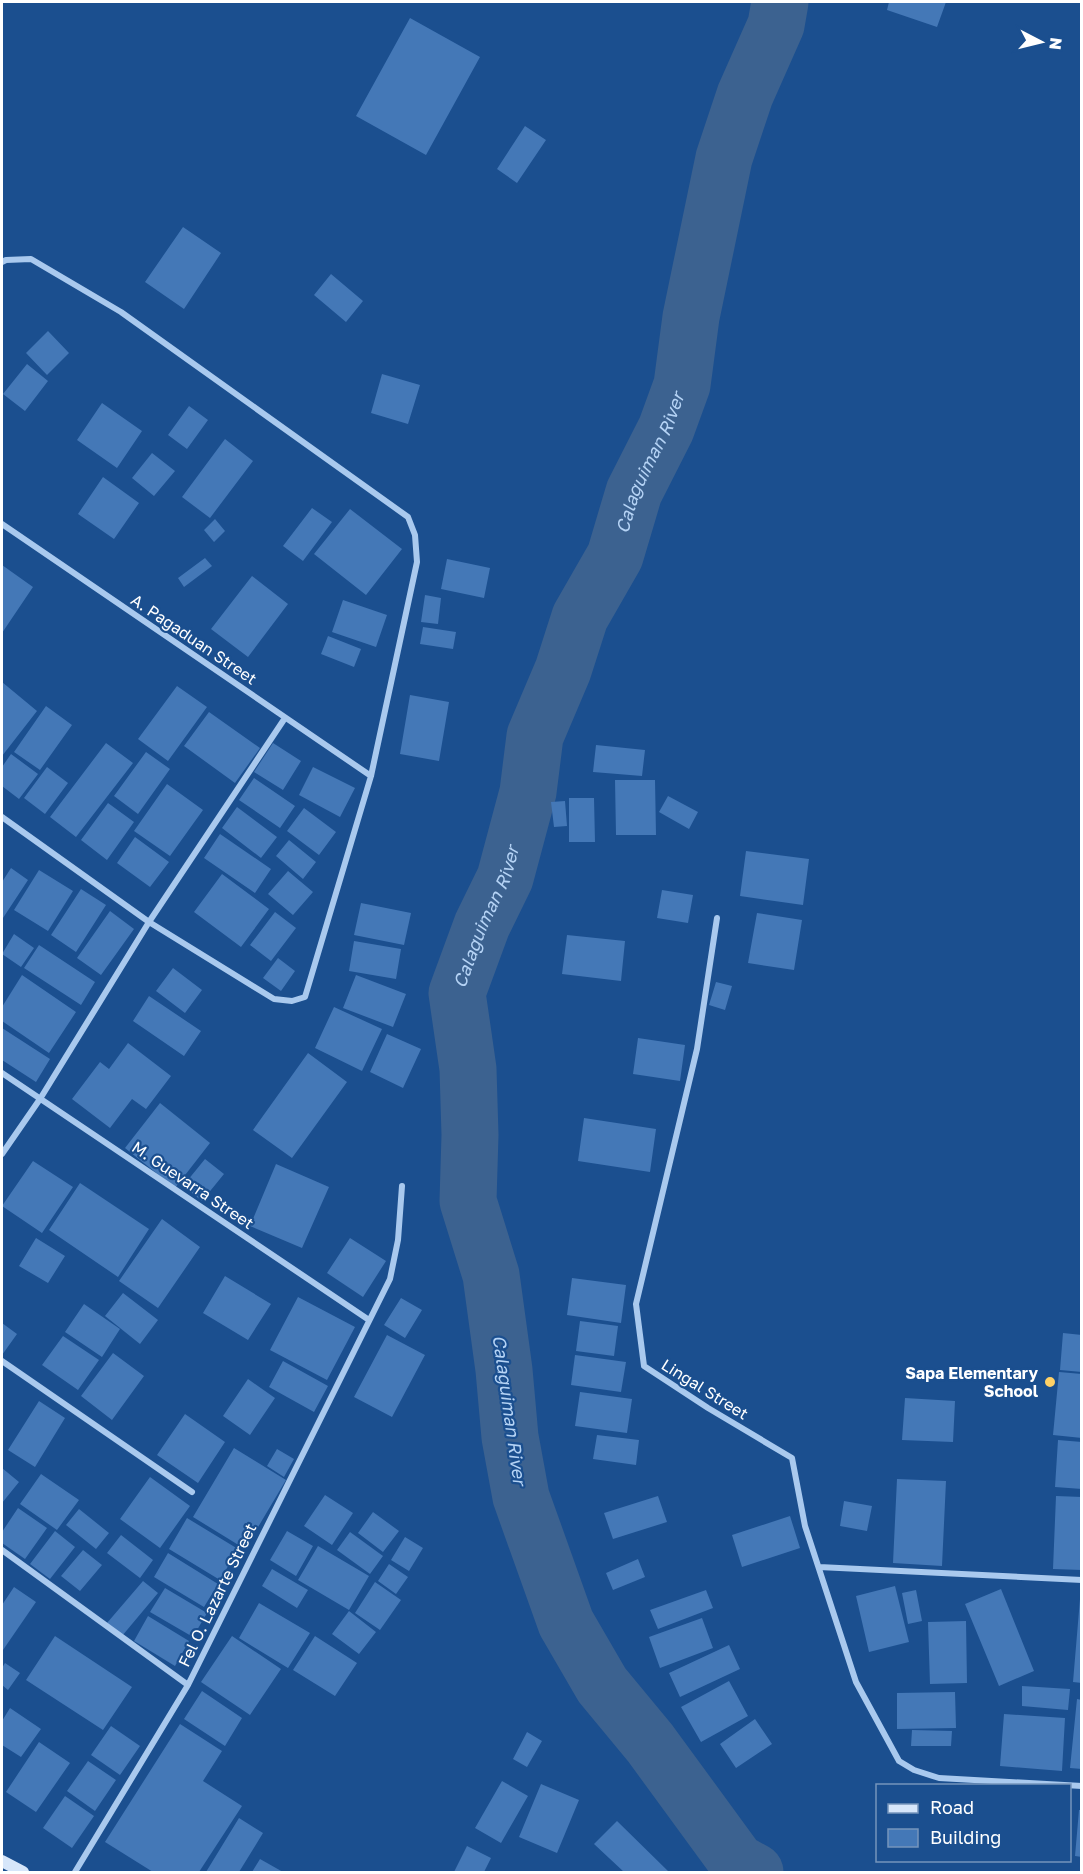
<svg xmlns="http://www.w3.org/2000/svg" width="1083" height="1874" font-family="'Golos Text',sans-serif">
	<rect width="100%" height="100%" fill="#1b4f8f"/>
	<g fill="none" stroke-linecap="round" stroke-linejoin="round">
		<!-- river -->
		<path stroke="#3c6290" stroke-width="57" id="s1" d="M755,1872l-18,-10 -87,-119 -48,-58 -36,-62 -45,-126 -11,-60 -6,-67 -13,-95 -23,-74 2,-66 -2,-66 -11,-76 25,-68 23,-47 23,-86 7,-56 28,-66 17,-53 35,-61 19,-64 32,-63 16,-44 9,-68 33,-159 21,-63 31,-70 4,-23"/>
	</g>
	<!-- building -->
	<path fill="#4478b7" d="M889,2h57l-9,25 -50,-17z
		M410,18l70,39 -54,98 -70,-39z
		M525,126l21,14 -29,43 -20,-14z
		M183,227l38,26 -37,56 -39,-27z
		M331,274l32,27 -17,21 -32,-27z
		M48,331l21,22 -22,22 -21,-22z
		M27,364l21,17 -23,30 -22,-17z
		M382,374l38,11 -12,39 -37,-11z
		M102,403l40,28 -25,37 -40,-28z
		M189,406l19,14 -21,29 -19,-14z
		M225,439l28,22 -43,57 -28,-21z
		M152,453l23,18 -21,25 -22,-18z
		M103,477l36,26 -25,36 -36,-25z
		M312,508l20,14 -29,39 -20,-15z
		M350,509l52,40 -36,46 -52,-41z
		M215,519l10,12 -11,11 -10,-12z
		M205,558l7,8 -28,21 -6,-9z
		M447,559l43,9 -6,30 -43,-9z
		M2,565l31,22 -31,46z
		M252,576l36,28 -40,53 -37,-28z
		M425,595l16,3 -3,26 -17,-2z
		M343,600l44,15 -11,32 -44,-15z
		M423,627l33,5 -3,17 -33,-5z
		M328,636l33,13 -7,18 -33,-13z
		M2,682l35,29 -35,45z
		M177,686l30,21 -39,54 -30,-22z
		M410,695l39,7 -10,59 -39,-7z
		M46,706l26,19 -32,45 -26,-18z
		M209,712l51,36 -25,35 -51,-37z
		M106,743l27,20 -57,74 -26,-20z
		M273,743l28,18 -18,29 -29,-18z
		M596,745l49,5 -3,26 -49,-4z
		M146,752l24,17 -32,45 -24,-18z
		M11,754l27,20 -19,25 -17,-13v-19z
		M47,767l21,16 -23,31 -21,-16z
		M313,767l42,21 -15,29 -41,-22z
		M254,778l41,28 -15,22 -41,-28z
		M615,780h40l1,55h-40z
		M167,784l36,26 -33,46 -36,-25z
		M668,796l30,16 -9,17 -30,-17z
		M569,798h25l1,44h-26z
		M565,801l2,25 -13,1 -3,-25z
		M108,803l26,19 -27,38 -26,-20z
		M237,807l40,30 -16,21 -39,-30z
		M304,808l32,24 -17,23 -32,-24z
		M220,834l51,35 -16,24 -51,-35z
		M135,837l34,25 -19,25 -33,-24z
		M289,840l27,22 -13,17 -27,-23z
		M746,851l63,8 -6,46 -63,-9z
		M11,868l17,12 -25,38 -1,-36z
		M39,870l34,21 -25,40 -34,-21z
		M288,871l25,21 -20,23 -25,-21z
		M222,874l47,35 -28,38 -47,-35z
		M81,889l25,16 -30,47 -25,-17z
		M662,890l31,5 -5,28 -31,-5z
		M361,903l50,10 -7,32 -50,-10z
		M110,911l24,18 -33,46 -24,-17z
		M275,912l21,16 -25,33 -21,-16z
		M757,913l45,7 -8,50 -46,-7z
		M14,934l20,14 -13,19 -19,-13z
		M567,935l58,6 -4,40 -59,-7z
		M354,941l47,8 -5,30 -47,-8z
		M39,945l56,37 -14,23 -57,-37z
		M278,958l17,13 -14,20 -18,-13z
		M173,968l29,22 -17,23 -29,-22z
		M22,975l54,37 -27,41 -47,-32v-14z
		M356,975l50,19 -13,33 -50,-19z
		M716,982l16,4 -7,24 -16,-5z
		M149,996l52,35 -17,25 -51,-35z
		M334,1007l48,22 -20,42 -47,-23z
		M2,1028l48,31 -14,23 -34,-22z
		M387,1034l34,15 -18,39 -33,-16z
		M638,1038l47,7 -5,36 -47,-7z
		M128,1043l43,33 -25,33 -14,-10 -22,29 -38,-29 28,-37 9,7z
		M308,1053l39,29 -55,76 -39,-28z
		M160,1103l50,40 -35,45 -50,-40z
		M584,1118l72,11 -6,43 -72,-11z
		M205,1159l19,15 -22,27 -19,-15z
		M33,1161l40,26 -31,46 -40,-27z
		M276,1164l53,23 -27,61 -52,-22z
		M80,1183l69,46 -31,48 -69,-47z
		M162,1219l38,28 -42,61 -39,-27z
		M36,1238l29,18 -17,27 -29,-17z
		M350,1238l36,23 -23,36 -36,-24z
		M225,1276l46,28 -23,36 -45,-27z
		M572,1278l54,7 -5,38 -54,-8z
		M123,1293l35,27 -18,24 -35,-28z
		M298,1297l57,30 -28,53 -57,-30z
		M401,1298l21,12 -17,28 -21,-13z
		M84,1304l36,25 -18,28 -37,-25z
		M580,1321l38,5 -4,30 -38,-5z
		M2,1323l15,11 -15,21z
		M1063,1333l19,2v37l-22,-2z
		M387,1335l38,20 -33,62 -38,-20z
		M63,1336l36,24 -21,30 -36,-25z
		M113,1353l31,23 -32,44 -31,-24z
		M575,1355l51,7 -5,30 -50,-7z
		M283,1361l45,25 -14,26 -45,-25z
		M1059,1372l23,2v64l-29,-3z
		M248,1379l27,19 -25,37 -27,-19z
		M580,1392l52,7 -5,34 -52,-7z
		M905,1398l50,3 -2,41 -51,-2z
		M39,1401l26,17 -30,49 -27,-17z
		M185,1414l40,28 -27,41 -41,-28z
		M597,1435l42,5 -3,25 -43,-6z
		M1058,1440l24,2v47l-27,-2z
		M234,1448l52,32 -41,69 -52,-32z
		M277,1449l17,10 -10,18 -17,-11z
		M2,1468l17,14 -17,21z
		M41,1474l38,26 -22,30 -37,-26z
		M150,1477l40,29 -30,42 -40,-29z
		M897,1479l49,2 -4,85 -49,-3z
		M325,1495l28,18 -21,32 -28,-19z
		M658,1496l9,26 -54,17 -9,-26z
		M1056,1496l26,1v73l-29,-1z
		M844,1501l28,5 -5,25 -27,-5z
		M18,1508l29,20 -22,31 -23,-16v-11z
		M79,1509l30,24 -13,16 -30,-24z
		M373,1512l26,19 -16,21 -25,-19z
		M790,1516l10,32 -58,19 -10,-32z
		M187,1518l51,31 -18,31 -51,-31z
		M55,1531l20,16 -25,32 -20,-15z
		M287,1531l26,15 -17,30 -26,-16z
		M350,1532l33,24 -13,18 -33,-24z
		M121,1535l32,25 -13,18 -33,-25z
		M405,1537l18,11 -14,23 -18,-11z
		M318,1546l51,30 -20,34 -51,-30z
		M83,1550l19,15 -22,26 -19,-15z
		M168,1553l50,31 -14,23 -50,-30z
		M638,1559l7,18 -32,13 -7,-17z
		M389,1564l19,13 -12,17 -18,-13z
		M272,1569l36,21 -11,18 -35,-22z
		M143,1581l15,12 -36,43 -15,-13z
		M375,1582l26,18 -21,30 -25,-17z
		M895,1586l14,56 -40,10 -13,-56z
		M14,1587l22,15 -33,48 -1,-1v-44z
		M165,1588l42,25 -14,24 -43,-25z
		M1001,1589l33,82 -35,15 -34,-82z
		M706,1590l7,18 -55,21 -8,-19z
		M916,1590l6,31 -14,3 -6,-31z
		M1080,1599h2v84l-9,-1z
		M259,1603l51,30 -22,35 -49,-30z
		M349,1611l27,21 -17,22 -27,-20z
		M148,1616l41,25 -14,25 -41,-25z
		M702,1618l11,30 -53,20 -11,-31z
		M966,1621l1,62 -37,1 -2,-62z
		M55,1636l77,51 -29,43 -77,-50z
		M232,1636l49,33 -31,46 -49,-33z
		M315,1636l42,27 -22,33 -42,-26z
		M729,1645l11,24 -60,28 -11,-24z
		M5,1663l15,10 -12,17 -6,-5v-17z
		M729,1681l19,35 -47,26 -20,-35z
		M1022,1686l48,3 -2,21 -46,-4z
		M202,1691l40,27 -17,28 -41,-27z
		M955,1692l1,36 -59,1v-36z
		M1077,1699l5,1v69l-12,-1z
		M10,1708l31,21 -20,28 -19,-12v-24z
		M1004,1714l61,4 -3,53 -62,-5z
		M755,1719l17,25 -36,24 -16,-24z
		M180,1724l42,27 -19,30 39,25 -43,66h-46l-48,-30z
		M111,1726l29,20 -20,29 -29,-20z
		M912,1730l40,1 -1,15h-40z
		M527,1732l15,9 -15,26 -14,-8z
		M39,1742l31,21 -34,49 -30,-20z
		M88,1761l28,19 -21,31 -28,-20z
		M502,1781l26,15 -27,47 -26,-15z
		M541,1784l38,16 -22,53 -38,-16z
		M65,1796l29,20 -22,32 -29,-20z
		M1079,1810h3v47l-7,-1z
		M239,1818l24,15 -24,39h-33z
		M617,1821l52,51h-45l-30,-28z
		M467,1846l24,12 -7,14h-30z
		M260,1859l23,13h-31z"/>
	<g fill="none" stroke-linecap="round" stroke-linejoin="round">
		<!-- street -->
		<path stroke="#a9c9ee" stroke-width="6" d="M2,262l4,-2 25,-1 90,53 287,205 7,18 2,27 -46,214 -66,221 -13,4 -18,-2 -125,-77 -147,-105
			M2,524l369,252
			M717,918l-20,131 -61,255 8,62 64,42 84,50 13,68 51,156 43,79 15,9 25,8 143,8
			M2,1073l367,247
			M2,1154l38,-55 109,-177 136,-204
			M2,1361l190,131
			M2,1550l186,135
			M819,1567l263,13
			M75,1872l113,-187 202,-406 8,-39 4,-54"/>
		<!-- secondary -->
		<path stroke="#d6e6fa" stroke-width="12" d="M2,1861l21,11"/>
	</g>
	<!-- markers -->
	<circle fill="#ffd166" stroke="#1b4f8f" stroke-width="2" cx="1050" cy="1382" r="6"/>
	<g text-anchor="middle" stroke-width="4.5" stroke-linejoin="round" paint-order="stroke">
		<!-- street labels -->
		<g font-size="16" fill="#fff" stroke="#1b4f8f">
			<text transform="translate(194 639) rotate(34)" y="6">A. Pagaduan Street</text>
			<text transform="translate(193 1185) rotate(34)" y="6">M. Guevarra Street</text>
			<text transform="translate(705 1389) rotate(32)" y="6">Lingal Street</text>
			<text transform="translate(217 1595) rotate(-64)" y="6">Fel O. Lazarte Street</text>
		</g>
		<!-- poi labels -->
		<g font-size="16" font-weight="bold" fill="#fff" stroke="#1b4f8f" text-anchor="end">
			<text x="1038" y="1379">Sapa Elementary<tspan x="1038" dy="18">School</tspan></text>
		</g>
		<!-- water labels -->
		<g font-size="18" font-style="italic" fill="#b5d3f5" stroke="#1b4f8f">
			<text dy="6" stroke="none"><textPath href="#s1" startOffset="1527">Calaguiman River</textPath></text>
			<text dy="6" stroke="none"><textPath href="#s1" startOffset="1041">Calaguiman River</textPath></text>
			<text transform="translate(509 1410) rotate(82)" y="6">Calaguiman River</text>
		</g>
	</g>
	<!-- border -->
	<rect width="1083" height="1874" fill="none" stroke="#ffffff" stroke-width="6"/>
	<!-- legend -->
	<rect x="876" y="1784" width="195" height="78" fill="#1b4f8f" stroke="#7695bc" stroke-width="1.5"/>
	<rect x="888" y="1804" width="30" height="9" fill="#d6e6fa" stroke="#7695bc" stroke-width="1.5"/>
	<text x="930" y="1814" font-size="18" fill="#ffffff">Road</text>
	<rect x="888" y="1829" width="30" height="18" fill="#4478b7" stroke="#7695bc" stroke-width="1.5"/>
	<text x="930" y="1844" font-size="18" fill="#ffffff">Building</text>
	<!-- north arrow -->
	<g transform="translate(1041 42) rotate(97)" stroke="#1b4f8f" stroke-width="4.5" paint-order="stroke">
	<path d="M0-4.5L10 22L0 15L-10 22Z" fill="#ffffff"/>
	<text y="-9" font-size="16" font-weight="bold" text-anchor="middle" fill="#ffffff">N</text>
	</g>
</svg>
